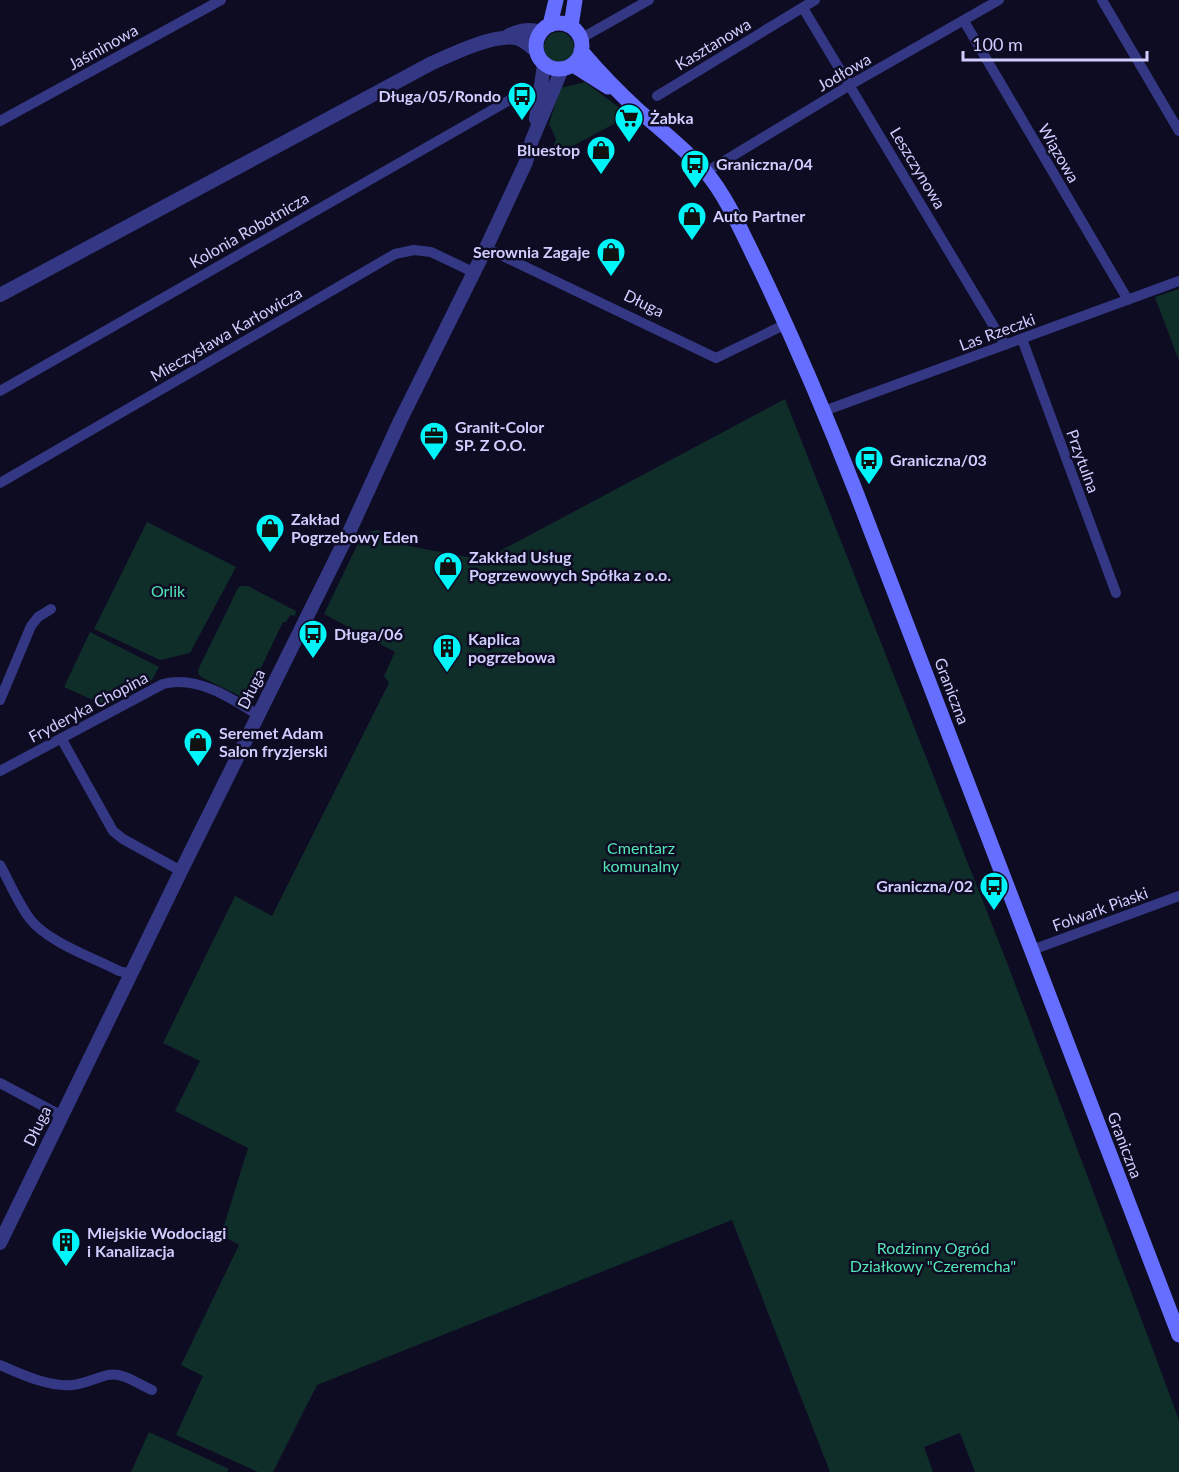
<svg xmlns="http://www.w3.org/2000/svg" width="1179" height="1472" font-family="Lato,sans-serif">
	<rect width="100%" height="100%" fill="#0e0c23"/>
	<!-- green -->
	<path fill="#0f2d29" d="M544 47a15 15 0 1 1 30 0a15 15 0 1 1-30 0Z
		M585,82l48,36 -10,1 -52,28 -17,-1 2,-7 -7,-15 11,-36z
		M1179,289v72l-24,-64z
		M785,399l221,561 150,398 23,62v52h-204l-15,-39 -36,14 9,25h-103l-98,-252 -415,165 -44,87h-15l-82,-37 27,-59 -22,-11 58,-120 -18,-10 27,-87 -73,-37 25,-50 -37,-18 72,-147 37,20 117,-233 -5,-7 11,-24 -71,-38 39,-81 15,-3 31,16 74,14z
		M147,522l89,45 -46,86 -30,7 -66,-31z
		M241,586h7l48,25 -1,5 -5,-1 -4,7h-3l-37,77 -43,-21 -4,-3 -1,-5 40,-82z
		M90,632l69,35 -7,13 -48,25 -40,-18z
		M149,1432l80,37 -2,3h-96z"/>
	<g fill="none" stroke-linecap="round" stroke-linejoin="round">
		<!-- minor -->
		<path stroke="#343884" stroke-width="10" d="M1102,0l77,131
			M803,8l202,337
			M964,21l164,279
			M580,39l69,-39
			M657,96l158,-96
			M0,121l221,-121
			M706,172l144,-87 149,-85
			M486,248l230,110 70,-34
			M1022,339l94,254
			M0,391l515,-294
			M824,411l355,-130
			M0,483l395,-229 19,-4 17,2 42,20
			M0,700l31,-74 7,-9 13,-8
			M61,738l52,93 10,8 58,32
			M0,771l163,-87c33,-9 67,13 95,31
			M0,865c10,18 18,38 30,54 19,24 62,38 89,52l12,3
			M1032,950l147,-54
			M0,1083l62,33
			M0,1365c21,9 48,22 72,20 13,-1 23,-7 36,-10 15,-3 30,9 44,15"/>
		<!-- tertiary -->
		<path stroke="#343884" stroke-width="14" d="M506,37c12,-7 22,-9 35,-5
			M536,119l8,-54
			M0,295l432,-232c20,-9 61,-29 84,-25 8,2 14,8 20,13
			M0,1243l181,-372 170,-343 49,-107 86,-173 40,-86 6,-22 30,-71"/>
		<!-- secondary -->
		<path stroke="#656eff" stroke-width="15" d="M536 46a23 23 0 1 1 46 0a23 23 0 1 1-46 0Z
			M550,25l6,-25
			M571,26l4,-26
			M581,51c18,21 37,41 57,59 23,20 47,39 67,61 23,27 38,64 54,96 35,73 67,148 97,225l323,843
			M573,65l35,22"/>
	</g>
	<!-- icons -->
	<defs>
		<g id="bus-pin" transform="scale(1.5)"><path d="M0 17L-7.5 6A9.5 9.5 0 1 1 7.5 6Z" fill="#00f5f9" stroke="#0e0c23"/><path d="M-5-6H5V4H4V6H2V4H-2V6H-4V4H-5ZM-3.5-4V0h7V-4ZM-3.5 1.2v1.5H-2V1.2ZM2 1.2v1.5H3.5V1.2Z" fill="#111"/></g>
		<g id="supermarket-pin" transform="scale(1.5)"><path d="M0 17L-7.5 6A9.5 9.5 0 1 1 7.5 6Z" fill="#00f5f9" stroke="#0e0c23"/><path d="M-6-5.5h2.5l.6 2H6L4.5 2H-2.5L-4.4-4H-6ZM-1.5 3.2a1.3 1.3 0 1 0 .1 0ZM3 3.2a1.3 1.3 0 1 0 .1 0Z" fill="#111"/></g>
		<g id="shop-pin" transform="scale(1.5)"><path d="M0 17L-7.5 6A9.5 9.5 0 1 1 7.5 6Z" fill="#00f5f9" stroke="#0e0c23"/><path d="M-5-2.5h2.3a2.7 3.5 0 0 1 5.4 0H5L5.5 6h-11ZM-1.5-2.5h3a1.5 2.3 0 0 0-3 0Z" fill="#111"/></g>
		<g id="office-pin" transform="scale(1.5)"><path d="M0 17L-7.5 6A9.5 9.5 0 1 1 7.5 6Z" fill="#00f5f9" stroke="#0e0c23"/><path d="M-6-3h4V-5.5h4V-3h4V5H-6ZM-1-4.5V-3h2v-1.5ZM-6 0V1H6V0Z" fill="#111"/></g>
		<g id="building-pin" transform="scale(1.5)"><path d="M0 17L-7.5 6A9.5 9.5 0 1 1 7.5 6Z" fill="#00f5f9" stroke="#0e0c23"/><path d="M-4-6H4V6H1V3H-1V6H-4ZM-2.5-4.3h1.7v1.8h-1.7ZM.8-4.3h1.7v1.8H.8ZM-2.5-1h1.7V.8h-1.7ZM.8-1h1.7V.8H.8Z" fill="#111"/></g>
	</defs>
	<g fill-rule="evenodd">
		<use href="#bus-pin" x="522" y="96"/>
		<use href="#supermarket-pin" x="629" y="118"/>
		<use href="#shop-pin" x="601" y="150"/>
		<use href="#bus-pin" x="695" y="164"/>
		<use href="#shop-pin" x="692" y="216"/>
		<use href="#shop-pin" x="611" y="252"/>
		<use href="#office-pin" x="434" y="436"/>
		<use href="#bus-pin" x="869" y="460"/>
		<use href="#shop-pin" x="270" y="528"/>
		<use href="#shop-pin" x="448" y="566"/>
		<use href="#bus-pin" x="313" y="634"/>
		<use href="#building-pin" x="447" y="648"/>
		<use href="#shop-pin" x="198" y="742"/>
		<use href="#bus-pin" x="994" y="886"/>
		<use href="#building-pin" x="66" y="1242"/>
	</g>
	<g text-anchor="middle" stroke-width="5" stroke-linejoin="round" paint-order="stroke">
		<!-- street labels -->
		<g font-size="16" fill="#cfceff" stroke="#0e0c23">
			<text transform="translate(713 44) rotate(-31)" y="6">Kasztanowa</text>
			<text transform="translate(103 47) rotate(-29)" y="6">Jaśminowa</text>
			<text transform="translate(844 72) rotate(-30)" y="6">Jodłowa</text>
			<text transform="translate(1059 153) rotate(60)" y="6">Wiązowa</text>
			<text transform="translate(918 168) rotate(59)" y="6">Leszczynowa</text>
			<text transform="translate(249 230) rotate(-30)" y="6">Kolonia Robotnicza</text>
			<text transform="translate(644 303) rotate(26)" y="6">Długa</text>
			<text transform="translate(997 332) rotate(-20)" y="6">Las Rzeczki</text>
			<text transform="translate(226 334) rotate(-30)" y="6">Mieczysława Karłowicza</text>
			<text transform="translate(1083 461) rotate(70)" y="6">Przytulna</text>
			<text transform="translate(251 689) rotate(-64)" y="6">Długa</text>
			<text transform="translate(952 691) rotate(69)" y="6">Graniczna</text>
			<text transform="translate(88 707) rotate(-28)" y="6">Fryderyka Chopina</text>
			<text transform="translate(1100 909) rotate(-20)" y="6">Folwark Piaski</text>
			<text transform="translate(37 1126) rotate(-64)" y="6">Długa</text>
			<text transform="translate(1125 1145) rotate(69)" y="6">Graniczna</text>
		</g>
		<!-- poi labels -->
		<g font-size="16" font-weight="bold" fill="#cfceff" stroke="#0e0c23" text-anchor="start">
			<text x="501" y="102" text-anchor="end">Długa/05/Rondo</text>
			<text x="650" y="124">Żabka</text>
			<text x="580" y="156" text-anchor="end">Bluestop</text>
			<text x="716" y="170">Graniczna/04</text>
			<text x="713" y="222">Auto Partner</text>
			<text x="590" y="258" text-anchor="end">Serownia Zagaje</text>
			<text x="455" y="433">Granit-Color<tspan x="455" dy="18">SP. Z O.O.</tspan></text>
			<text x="890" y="466">Graniczna/03</text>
			<text x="291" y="525">Zakład<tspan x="291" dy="18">Pogrzebowy Eden</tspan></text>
			<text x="469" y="563">Zakkład Usług<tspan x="469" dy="18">Pogrzewowych Spółka z o.o.</tspan></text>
			<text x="334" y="640">Długa/06</text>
			<text x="468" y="645">Kaplica<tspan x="468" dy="18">pogrzebowa</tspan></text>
			<text x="219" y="739">Seremet Adam<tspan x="219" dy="18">Salon fryzjerski</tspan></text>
			<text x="973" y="892" text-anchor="end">Graniczna/02</text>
			<text x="87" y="1239">Miejskie Wodociągi<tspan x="87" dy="18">i Kanalizacja</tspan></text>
		</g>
		<!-- park labels -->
		<g font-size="16" fill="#53e6b5" stroke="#0e0c23">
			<text x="168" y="597">Orlik</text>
			<text x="641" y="854">Cmentarz<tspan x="641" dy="18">komunalny</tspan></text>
			<text x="933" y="1254">Rodzinny Ogród<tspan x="933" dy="18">Działkowy "Czeremcha"</tspan></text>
		</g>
	</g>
	<!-- scale -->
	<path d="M963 51v9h184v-9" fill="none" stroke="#cfceff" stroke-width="3"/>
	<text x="972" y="51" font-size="18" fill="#cfceff" stroke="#0e0c23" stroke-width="4.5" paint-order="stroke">100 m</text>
</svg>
